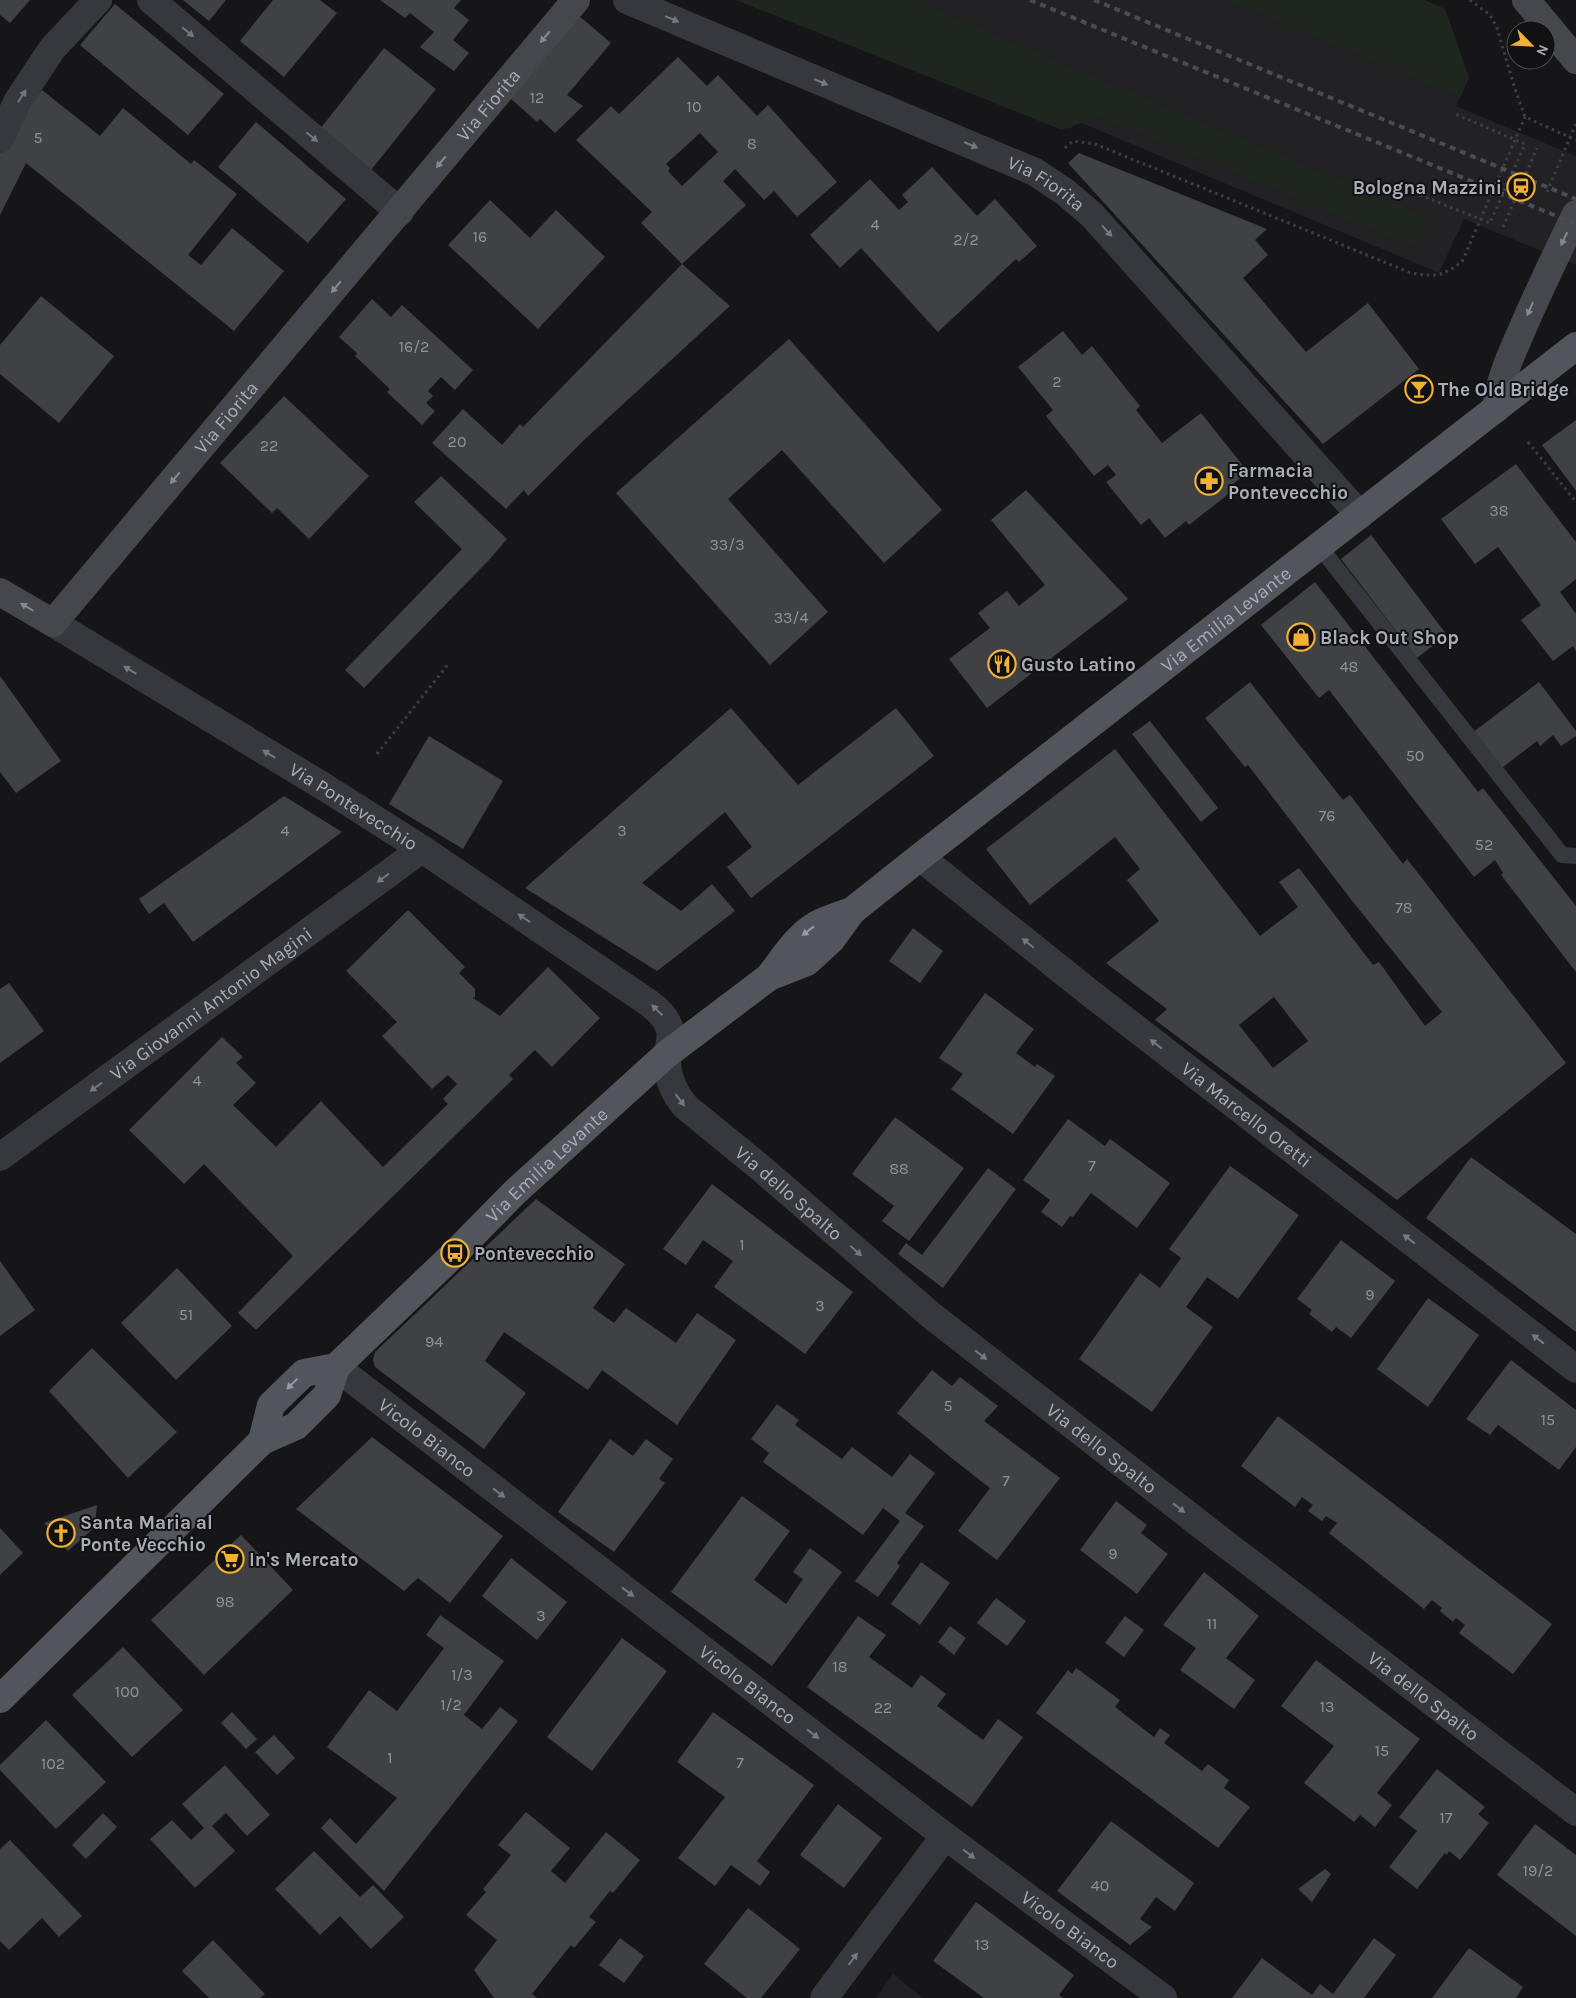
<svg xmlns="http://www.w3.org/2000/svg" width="1576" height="1998" font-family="Karla,sans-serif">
	<rect width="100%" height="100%" fill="#161618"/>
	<!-- built -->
	<path fill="#222225" d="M736,0h688l21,9 24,69 -13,28 120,50v109l-112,-46 -25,54 -360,-151 -8,6 -11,1z
		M893,1974l30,24h-47z"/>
	<!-- green -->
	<path fill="#1e261f" d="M736,0h176l516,217 -14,30 -314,-130c-15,1 -25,11 -40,12z
		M1227,0h197l21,9 24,69 -9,19z"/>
	<!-- building -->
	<path fill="#404145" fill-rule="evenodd" d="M0,0h30l-20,23 -10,-8z
		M183,0h43l-17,21z
		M273,0h47l17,13 -53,64 -44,-36z
		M380,0h81l-7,8 15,12 -16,20 16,13 -15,18 -34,-24 14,-15 -24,-19 -5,5z
		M115,4l109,90 -36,41 -108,-90z
		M578,15l33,28 -44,52 16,11 -28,27 -15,-14 -3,3 -27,-24z
		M384,48l52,41 -65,81 -51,-41z
		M678,57l29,29 11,-11 39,41 11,-11 69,77 -40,35 -23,-26 -10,9 -29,-31 -12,12 23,24 -64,59 -41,-41 11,-11 -76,-72 35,-34 8,8zM700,133l18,19 -36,34 -14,-15 2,-3 -4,-4z
		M42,90l58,46 23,-28 68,56 3,-4 43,34 -49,61 13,10 31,-37 52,43 -50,60 -208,-168 -26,52v-69z
		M256,122l90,77 -38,44 -90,-76z
		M1079,153l188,76 -12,11 13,15 -25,23 63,74 62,-49 51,66 -96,75 -255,-281z
		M932,167l45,49 18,-17 42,47 -18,16 -3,-3 -78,73 -77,-84 -21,20 -30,-33 60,-56 29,31 9,-8 -6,-7z
		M490,200l40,38 26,-28 49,47 -67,72 -90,-84z
		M682,264l48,42 -146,134 -56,56 -4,-6 -18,19 -74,-66 31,-34 39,36 18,-21 3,3z
		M41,296l73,60 -55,67 -59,-49v-29z
		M372,299l19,18 11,-12 71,65 -18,20 -14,-13 -13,14 5,5 -7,7 9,8 -13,14 -35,-33 3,-3 -35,-33 2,-3 -18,-16z
		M1063,331l19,24 10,-9 48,60 -4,4 26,33 39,-30 47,59 -20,16 3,4 -42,33 -3,-4 -21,17 -16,-20 -8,7 -35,-43 10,-7 -8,-10 -14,11 -48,-60 7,-6 -35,-43z
		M789,339l153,171 -58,53 -102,-113 -54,49 100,113 -58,53 -154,-172z
		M284,396l85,80 -60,63 -32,-31 -5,5 -52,-50z
		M1576,420v71l-34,-46z
		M1516,464l60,78v37l-16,13 16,22v37l-3,-5 -20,15 -32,-41 20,-15 -43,-58 -23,17 -34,-45z
		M441,476l66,63 -17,20 -126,129 -19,-18 117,-121 -48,-47z
		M1026,490l102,109 -141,109 -38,-49 41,-31 -12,-15 29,-22 12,15 26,-21 -54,-65z
		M1371,535l76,100 -30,23 -76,-99z
		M1315,582l163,210 5,-4 93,118v66l-75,-97 2,-2 -8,-13 -21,17 -145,-187 -10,8 -58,-73z
		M0,676l61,85 -45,32 -16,-21z
		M1250,682l93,118 7,-5 53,69 4,-5 159,204 -169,137 -242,-180 12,-11 -61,-46 53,-42 -32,-41 13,-11 -25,-32 -85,68 -44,-56 129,-100 145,187 38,-29 -19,-25 20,-14 74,97 6,-3 46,64 17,-14 -89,-110 -105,-137 -3,2 -40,-49zM1274,997l34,44 -35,27 -34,-43z
		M1539,682l37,49v5l-15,10 -8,-11 -13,11 -3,-5 -38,29 -27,-37z
		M731,708l67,77 98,-77 38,48 -183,142 -24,-31 25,-20 -27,-35 -83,71 39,28 31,-27 23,27 -78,60 -132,-83z
		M1150,721l68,87 -17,14 -69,-88z
		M429,736l74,45 -40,68 -74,-45z
		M284,796l58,36 -149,110 -29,-39 -15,11 -10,-15z
		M408,910l57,57 -6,6 16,16v8l-2,1 27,18 48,-49 52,51 -48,49 -17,-17 -26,25 4,4 -257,251 -18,-17 55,-57 -89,-92 -20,20 -55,-54 93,-93 21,20 -7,6 20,20 -23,22 43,42 45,-46 62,66 65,-63 -5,-5 14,-15 -9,-9 -16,14 -50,-53 15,-14 -51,-51z
		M913,928l30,23 -23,32 -31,-22z
		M9,983l35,48 -44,32v-74z
		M985,993l49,36 -18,24 19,14 2,-3 18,12 -42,58 -62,-45 12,-15 -24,-16z
		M895,1117l69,51 -55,73 -27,-20 12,-15 -42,-32z
		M1068,1119l37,27 5,-7 60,44 -33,45 -46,-35 -18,24 -3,-1 -8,11 -21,-15 9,-12 -27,-20z
		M1471,1157l105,77v98l-150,-114z
		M1230,1166l69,49 -61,84 -31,-22 -21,30 27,20 -61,85 -73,-53 61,-86 20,15 21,-30 -12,-9z
		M988,1168l28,21 -73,99 -45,-34 8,-11 16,12z
		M712,1184l141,108 -48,62 -91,-67 19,-26 -30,-21 -17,25 -23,-16z
		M536,1199l89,65 -32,44 21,15 12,-15 50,35 21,-30 39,27 -59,85 -75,-55 -14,20 -84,-58 -19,29 41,32 -42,56 -109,-82 -2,-7 2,-8z
		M1341,1240l54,41 -44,57 -15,-11 -4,5 -23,-18 3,-4 -15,-11z
		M0,1261l35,49 -35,26z
		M177,1268l55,58 -56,54 -55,-57z
		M1428,1298l51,37 -51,72 -51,-38z
		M92,1348l85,84 -49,46 -79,-87z
		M1511,1360l65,50v37l-17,23 -61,-45 -8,10 -24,-16z
		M932,1370l20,16 8,-9 38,29 -14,15 76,57 -63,82 -39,-29 32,-43 -36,-28 -57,-47z
		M777,1404l22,16 -4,5 47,34 10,-12 40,30 18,-23 25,19 -30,40 19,13 -27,37 3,3 -22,31 -23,-16 45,-60 -17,-13 -20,27 -100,-73 6,-9 -18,-14z
		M1278,1416l274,208 -39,50 -54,-41 6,-8 -9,-7 -3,4 -13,-11 2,-3 -10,-8 -8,9 -95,-76 8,-10 -11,-7 -4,5 -14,-10 5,-6 -11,-8 -7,10 -54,-41z
		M372,1437l131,99 -53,67 -32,-25 -14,13 -108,-82z
		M610,1439l23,17 13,-17 27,20 -14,20 6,4 -51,69 -56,-40z
		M742,1496l48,35 -36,49 32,24 17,-25 -10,-7 17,-24 32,24 -70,94 -101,-74z
		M1116,1501l31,24 -6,8 27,21 -31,40 -57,-44z
		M97,1505l-2,22 -27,24 -24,-28z
		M0,1528l23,25 -23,22z
		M241,1535l52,55 -89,85 -53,-55z
		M511,1558l56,44 -30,38 -55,-44z
		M921,1562l29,21 -30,42 -29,-21z
		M1204,1572l55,44 -33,42 29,22 -21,29 -54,-39 16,-22 -33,-23z
		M996,1598l30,23 -19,25 -30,-23z
		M440,1615l64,46 -40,54 18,14 18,-22 18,14 -134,170 -63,-63 9,-10 26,26 41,-46 -70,-51 42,-57 28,21 47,-63 -18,-13z
		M858,1616l28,19 -17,22 43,31 9,-13 25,19 -9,12 46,34 15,-21 25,18 -51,70 -165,-120z
		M1125,1616l19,14 -20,27 -19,-14z
		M950,1626l16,12 -12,17 -16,-13z
		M622,1638l45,33 -75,100 -45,-34z
		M123,1647l60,63 -51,47 -60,-62z
		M1316,1660l104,79 -43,54 15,12 -17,22 -15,-12 -6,7 -50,-39 30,-37 -53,-40z
		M1076,1668l44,32 -5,7 39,30 6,-9 10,7 -6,8 38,28 6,-7 21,16 -5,8 26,19 -32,41 -182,-135 32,-43 4,4z
		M232,1712l25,27 -11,10 -25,-26z
		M713,1712l101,73 -57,76 13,11 -10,14 -29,-21 -16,21 -37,-28 47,-61 -48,-35z
		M46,1720l60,62 -50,47 -56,-59v-5z
		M274,1735l21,23 -18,17 -22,-23z
		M225,1765l45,50 -23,21 -21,-23 -14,13 23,25 -40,37 -45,-49 22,-19 19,20 13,-12 -22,-24z
		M1437,1769l48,38 -7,7 11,9 -29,37 -11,-9 -2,4 -2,-2 -28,36 -28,-22 28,-36 -18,-14z
		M838,1804l44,34 -38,50 -44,-33z
		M526,1812l44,36 -19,23 14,12 41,-51 34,28 -27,33 -3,-2 -21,26 7,5 -22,26 -3,-3 -39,49 5,4h-43l-20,-28 23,-30 -31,-25 20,-23 -3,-3 28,-34 -13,-10z
		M103,1813l14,14 -31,32 -14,-14z
		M1111,1821l83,62 -19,28 -19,-14 -16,22 12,8 -22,18 -73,-54z
		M1535,1824l41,31v81l-79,-61z
		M10,1840l72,76 -23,21 -17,-19 -33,32 -9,-9v-92z
		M314,1851l46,46 13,-12 31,32 -33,32 -31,-33 -20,19 -45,-46z
		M1325,1869l6,5 -19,28 -14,-13z
		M976,1902l98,73 -15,20 4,3h-79l-51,-37z
		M748,1908l52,41 -39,49h-14l-43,-34z
		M620,1938l24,18 -20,27 -25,-18z
		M1374,1938l22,17 -32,43h-132l30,-40 50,37 8,-11 13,10z
		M213,1940l52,54 -5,4h-51l-27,-27z
		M1469,1948l54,39 -7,11h-84z"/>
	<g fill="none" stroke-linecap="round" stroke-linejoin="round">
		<!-- path -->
		<path stroke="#3d3f44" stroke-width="3" stroke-dasharray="2.5 4" stroke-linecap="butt" d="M1470,0l20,15 7,13 18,61 10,28 51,23
			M1065,148l8,-7 22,3 316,129c27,4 28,4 51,-11l63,-145
			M1508,181l12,5
			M1547,192l29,-69
			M1420,195l70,28 35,-79 -72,-31
			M1503,227l34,-79
			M1528,442l48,60
			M377,754l72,-91"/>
		<!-- lane -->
		<path stroke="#37383d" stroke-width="16" d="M1319,546l243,309 14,1"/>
		<!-- street -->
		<g stroke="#37383d" stroke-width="28">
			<path d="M151,0l249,212"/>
			<path id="s1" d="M627,0l408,172 30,20 27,23 268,300"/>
			<path d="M0,139l17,-37 35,-53 46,-49"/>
			<path id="s2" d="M53,623l273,165 96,61 227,154c9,7 18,15 21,27 2,9 -1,14 -2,23 -4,18 6,41 18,54l76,62 170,147 291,226 353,270"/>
			<path id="s3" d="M920,857l170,136 486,376"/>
			<path id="s4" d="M0,1157l422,-308"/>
			<path id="s5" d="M336,1367l609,469 218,162"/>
			<path d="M824,1998l121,-162"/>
		</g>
		<!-- secondary -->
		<g stroke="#45474d" stroke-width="28">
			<path d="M1526,0l50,60"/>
			<path d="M1496,409c3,-28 14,-52 25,-77 17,-40 36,-79 55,-118"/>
			<path id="s6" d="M0,592l53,31 523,-623"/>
		</g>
		<!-- primary -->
		<g stroke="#53555c" stroke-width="28">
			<path d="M769,977c14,-18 27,-40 47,-52 11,-6 25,-10 36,-14"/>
			<path d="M262,1441l9,-36 33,-32 32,-6"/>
			<path id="s7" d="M0,1699l262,-258 34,-15 31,-31 9,-28 119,-114 60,-61 152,-138 102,-77 38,-15 24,-22 21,-29 68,-54 656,-511"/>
		</g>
		<!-- rail -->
		<path stroke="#4a4c52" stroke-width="4" stroke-dasharray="6 5" stroke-linecap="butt" d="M1030,0l546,224
			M1094,0l482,199"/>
	</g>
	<!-- one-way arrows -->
	<defs><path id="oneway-solid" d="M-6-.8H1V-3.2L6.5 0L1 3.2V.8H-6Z" transform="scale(1.25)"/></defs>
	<g fill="#757881">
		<use href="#oneway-solid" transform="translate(672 19) rotate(23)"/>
		<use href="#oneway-solid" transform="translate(188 32) rotate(40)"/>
		<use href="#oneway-solid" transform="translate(821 82) rotate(23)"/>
		<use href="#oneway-solid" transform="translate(22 96) rotate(-57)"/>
		<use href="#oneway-solid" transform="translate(312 137) rotate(40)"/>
		<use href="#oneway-solid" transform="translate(971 145) rotate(23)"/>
		<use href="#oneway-solid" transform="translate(1107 231) rotate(48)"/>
		<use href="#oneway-solid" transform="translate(130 670) rotate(-149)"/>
		<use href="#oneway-solid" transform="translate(269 754) rotate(-149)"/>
		<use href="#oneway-solid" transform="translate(383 878) rotate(144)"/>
		<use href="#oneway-solid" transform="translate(524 918) rotate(-146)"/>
		<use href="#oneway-solid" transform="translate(1028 943) rotate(-141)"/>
		<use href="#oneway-solid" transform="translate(657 1010) rotate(-136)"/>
		<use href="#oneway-solid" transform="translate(1156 1044) rotate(-142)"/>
		<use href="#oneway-solid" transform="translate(96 1087) rotate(144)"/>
		<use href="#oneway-solid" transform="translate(680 1100) rotate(52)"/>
		<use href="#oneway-solid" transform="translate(1409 1239) rotate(-142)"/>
		<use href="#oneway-solid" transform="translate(856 1251) rotate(41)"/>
		<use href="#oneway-solid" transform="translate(1538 1339) rotate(-142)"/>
		<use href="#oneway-solid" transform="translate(981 1355) rotate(38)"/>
		<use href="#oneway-solid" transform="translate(499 1493) rotate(38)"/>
		<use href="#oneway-solid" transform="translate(1179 1508) rotate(38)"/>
		<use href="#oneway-solid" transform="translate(628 1592) rotate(38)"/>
		<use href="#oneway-solid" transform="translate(813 1734) rotate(38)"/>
		<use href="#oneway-solid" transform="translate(969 1854) rotate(37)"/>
		<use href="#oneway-solid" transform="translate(853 1959) rotate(-53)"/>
	</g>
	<g fill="#858993">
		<use href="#oneway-solid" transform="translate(545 37) rotate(130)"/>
		<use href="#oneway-solid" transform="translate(441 162) rotate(130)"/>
		<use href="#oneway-solid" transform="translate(1564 239) rotate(116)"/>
		<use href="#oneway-solid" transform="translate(336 287) rotate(130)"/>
		<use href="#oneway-solid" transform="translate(1530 309) rotate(114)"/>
		<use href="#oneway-solid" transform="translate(175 478) rotate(130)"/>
		<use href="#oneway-solid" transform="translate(27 607) rotate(-150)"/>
	</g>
	<g fill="#979ba6">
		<use href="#oneway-solid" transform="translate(808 931) rotate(142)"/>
		<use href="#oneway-solid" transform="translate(292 1384) rotate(136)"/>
	</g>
	<!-- icons -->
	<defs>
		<g id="station-ring" transform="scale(1.4375)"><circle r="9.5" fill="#111113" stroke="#f2b134" stroke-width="1.5"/><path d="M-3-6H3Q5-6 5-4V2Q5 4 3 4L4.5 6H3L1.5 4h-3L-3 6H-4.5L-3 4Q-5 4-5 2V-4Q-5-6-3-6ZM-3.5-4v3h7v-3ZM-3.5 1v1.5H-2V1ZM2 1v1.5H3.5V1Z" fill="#f2b134"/></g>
		<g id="bar-ring" transform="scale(1.4375)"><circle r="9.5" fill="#111113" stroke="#f2b134" stroke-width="1.5"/><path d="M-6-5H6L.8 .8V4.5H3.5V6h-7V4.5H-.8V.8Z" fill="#f2b134"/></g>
		<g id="pharmacy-ring" transform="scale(1.4375)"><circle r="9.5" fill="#111113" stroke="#f2b134" stroke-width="1.5"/><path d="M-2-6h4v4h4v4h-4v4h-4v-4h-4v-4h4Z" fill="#f2b134"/></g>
		<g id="shop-ring" transform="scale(1.4375)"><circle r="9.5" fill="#111113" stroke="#f2b134" stroke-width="1.5"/><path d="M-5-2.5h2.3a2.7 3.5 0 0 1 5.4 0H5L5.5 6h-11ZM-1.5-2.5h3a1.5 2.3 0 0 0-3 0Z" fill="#f2b134"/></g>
		<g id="restaurant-ring" transform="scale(1.4375)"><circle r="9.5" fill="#111113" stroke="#f2b134" stroke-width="1.5"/><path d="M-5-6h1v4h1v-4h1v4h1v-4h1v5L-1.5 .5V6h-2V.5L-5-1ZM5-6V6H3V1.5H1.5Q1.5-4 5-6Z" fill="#f2b134"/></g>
		<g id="bus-ring" transform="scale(1.4375)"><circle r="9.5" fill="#111113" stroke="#f2b134" stroke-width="1.5"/><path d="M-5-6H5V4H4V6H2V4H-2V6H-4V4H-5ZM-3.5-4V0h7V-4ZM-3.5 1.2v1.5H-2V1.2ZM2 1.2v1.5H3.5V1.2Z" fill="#f2b134"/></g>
		<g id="church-ring" transform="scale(1.4375)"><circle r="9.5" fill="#111113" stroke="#f2b134" stroke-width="1.5"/><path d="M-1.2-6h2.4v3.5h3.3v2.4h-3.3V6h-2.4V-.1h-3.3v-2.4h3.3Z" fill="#f2b134"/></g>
		<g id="supermarket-ring" transform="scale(1.4375)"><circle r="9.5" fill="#111113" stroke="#f2b134" stroke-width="1.5"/><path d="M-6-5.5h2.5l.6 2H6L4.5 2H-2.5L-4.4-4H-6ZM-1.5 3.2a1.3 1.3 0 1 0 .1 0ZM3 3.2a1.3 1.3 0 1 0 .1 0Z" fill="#f2b134"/></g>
	</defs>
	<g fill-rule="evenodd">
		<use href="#station-ring" x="1521" y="187"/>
		<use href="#bar-ring" x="1419" y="389"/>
		<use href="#pharmacy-ring" x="1209" y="481"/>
		<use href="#shop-ring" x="1301" y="637"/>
		<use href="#restaurant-ring" x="1002" y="664"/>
		<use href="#bus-ring" x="455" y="1253"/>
		<use href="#church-ring" x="61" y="1533"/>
		<use href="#supermarket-ring" x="230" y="1559"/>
	</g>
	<g text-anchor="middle" stroke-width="4" stroke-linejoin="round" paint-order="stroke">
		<!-- number labels -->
		<g font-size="16" fill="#8e929b">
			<text x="537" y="103">12</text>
			<text x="694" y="112">10</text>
			<text x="38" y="143">5</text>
			<text x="752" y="149">8</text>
			<text x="875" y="230">4</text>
			<text x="480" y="242">16</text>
			<text x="966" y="245">2/2</text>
			<text x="414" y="352">16/2</text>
			<text x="1057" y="387">2</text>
			<text x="457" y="447">20</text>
			<text x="269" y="451">22</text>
			<text x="1499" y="516">38</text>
			<text x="727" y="550">33/3</text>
			<text x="791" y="623">33/4</text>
			<text x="1349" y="672">48</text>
			<text x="1415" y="761">50</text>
			<text x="1327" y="821">76</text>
			<text x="285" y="836">4</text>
			<text x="622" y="836">3</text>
			<text x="1484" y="850">52</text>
			<text x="1404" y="913">78</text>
			<text x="197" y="1086">4</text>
			<text x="1092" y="1171">7</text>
			<text x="899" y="1174">88</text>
			<text x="742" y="1250">1</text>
			<text x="1370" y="1300">9</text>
			<text x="820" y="1311">3</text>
			<text x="186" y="1320">51</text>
			<text x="434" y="1347">94</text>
			<text x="948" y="1411">5</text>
			<text x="1548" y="1425">15</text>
			<text x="1006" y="1486">7</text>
			<text x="1113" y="1559">9</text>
			<text x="225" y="1607">98</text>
			<text x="541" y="1621">3</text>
			<text x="1212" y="1629">11</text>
			<text x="840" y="1672">18</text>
			<text x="462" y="1680">1/3</text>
			<text x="127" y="1697">100</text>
			<text x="451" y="1710">1/2</text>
			<text x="1327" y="1712">13</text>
			<text x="883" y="1713">22</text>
			<text x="1382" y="1756">15</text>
			<text x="390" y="1763">1</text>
			<text x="740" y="1768">7</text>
			<text x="53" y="1769">102</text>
			<text x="1446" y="1823">17</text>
			<text x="1538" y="1876">19/2</text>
			<text x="1100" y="1891">40</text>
			<text x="982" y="1950">13</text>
		</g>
		<!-- street labels -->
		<g font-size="19" fill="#a8adb8" stroke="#111113">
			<text dy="7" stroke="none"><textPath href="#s6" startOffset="738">Via Fiorita</textPath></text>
			<text dy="7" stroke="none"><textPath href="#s1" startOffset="458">Via Fiorita</textPath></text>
			<text dy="7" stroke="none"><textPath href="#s6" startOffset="330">Via Fiorita</textPath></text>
			<text dy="7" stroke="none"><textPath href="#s7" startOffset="1645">Via Emilia Levante</textPath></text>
			<text dy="7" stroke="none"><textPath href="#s2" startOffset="352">Via Pontevecchio</textPath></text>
			<text dy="7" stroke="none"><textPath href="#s4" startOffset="261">Via Giovanni Antonio Magini</textPath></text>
			<text dy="7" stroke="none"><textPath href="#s3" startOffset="416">Via Marcello Oretti</textPath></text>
			<text dy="7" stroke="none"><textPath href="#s7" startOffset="770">Via Emilia Levante</textPath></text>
			<text dy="7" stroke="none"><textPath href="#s2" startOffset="958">Via dello Spalto</textPath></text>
			<text dy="7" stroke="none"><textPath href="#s5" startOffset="115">Vicolo Bianco</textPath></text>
			<text dy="7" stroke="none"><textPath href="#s2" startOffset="1362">Via dello Spalto</textPath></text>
			<text dy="7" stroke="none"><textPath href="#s5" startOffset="520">Vicolo Bianco</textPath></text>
			<text dy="7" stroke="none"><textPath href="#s2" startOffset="1768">Via dello Spalto</textPath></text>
			<text dy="7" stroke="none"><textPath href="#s5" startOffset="925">Vicolo Bianco</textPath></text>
		</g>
		<!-- poi labels -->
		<g font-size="19" font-weight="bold" fill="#a8adb8" stroke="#111113" text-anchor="start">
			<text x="1502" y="194" text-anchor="end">Bologna Mazzini</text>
			<text x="1438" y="396">The Old Bridge</text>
			<text x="1228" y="477">Farmacia<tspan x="1228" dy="22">Pontevecchio</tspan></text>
			<text x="1320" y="644">Black Out Shop</text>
			<text x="1021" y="671">Gusto Latino</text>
			<text x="474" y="1260">Pontevecchio</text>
			<text x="80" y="1529">Santa Maria al<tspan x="80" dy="22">Ponte Vecchio</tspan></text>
			<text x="249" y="1566">In's Mercato</text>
		</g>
	</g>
	<!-- north arrow -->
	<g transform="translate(1531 45) rotate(114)"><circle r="24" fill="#111113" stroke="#4d4f55"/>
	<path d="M0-4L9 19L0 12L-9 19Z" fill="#f2b134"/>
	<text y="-8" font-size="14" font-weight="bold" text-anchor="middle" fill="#a8adb8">N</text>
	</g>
</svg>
